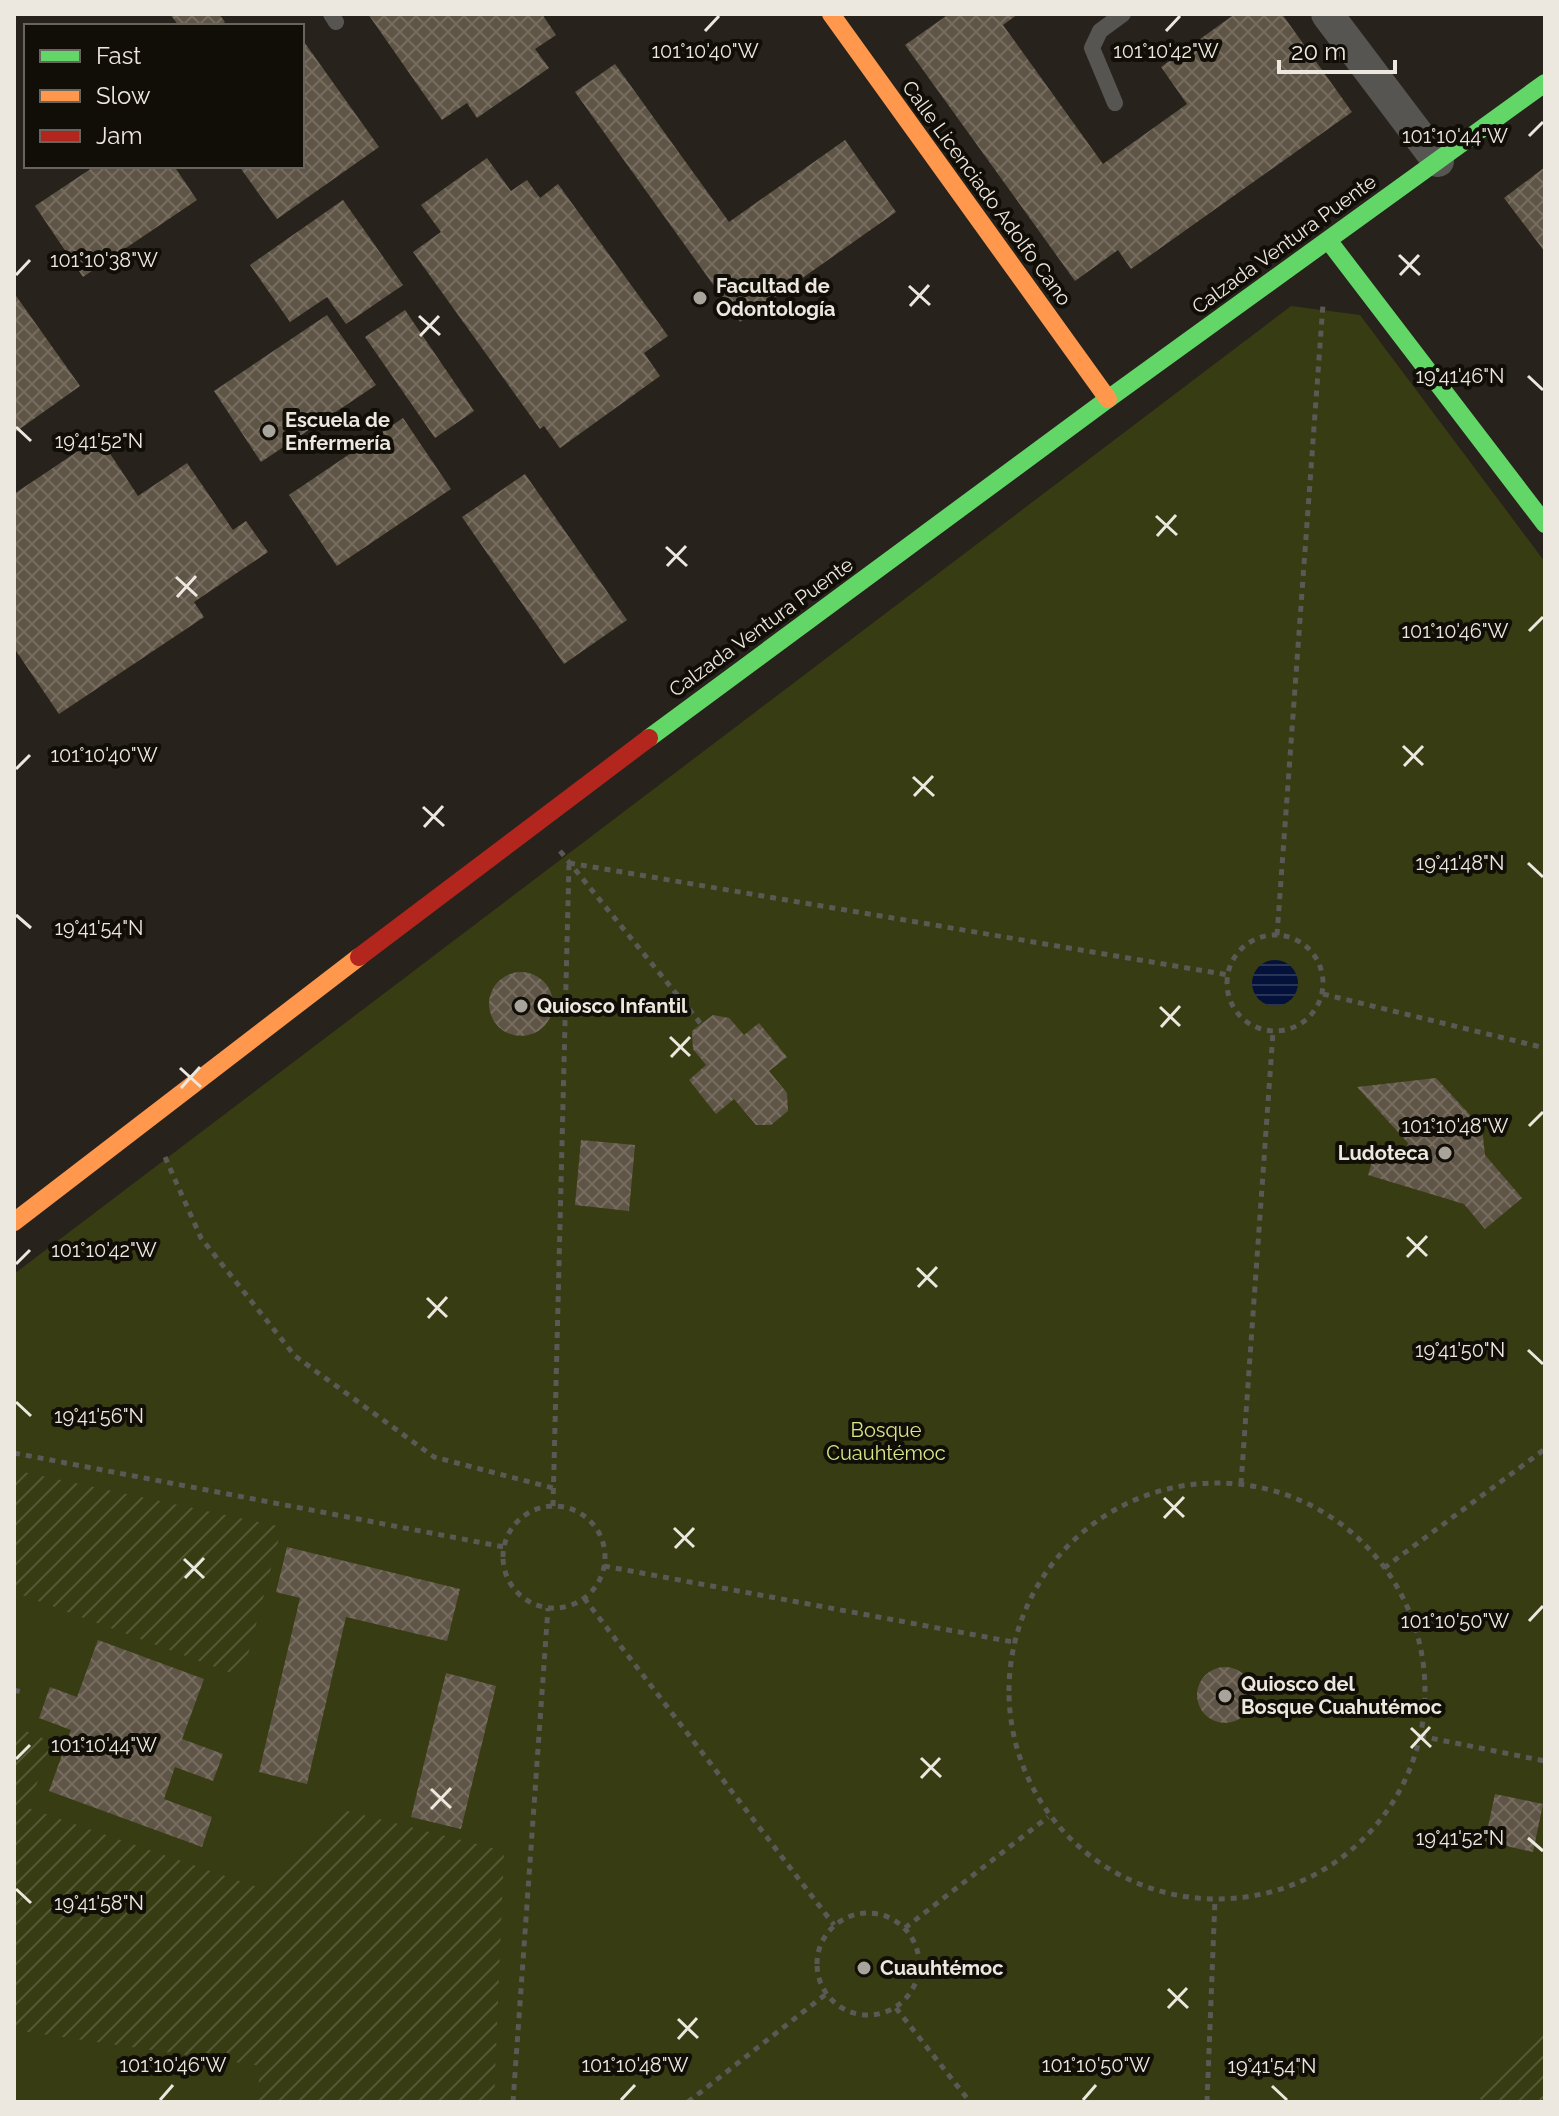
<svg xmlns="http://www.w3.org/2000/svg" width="1559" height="2116" font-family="Raleway,sans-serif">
	<defs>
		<pattern id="garden-furrows" width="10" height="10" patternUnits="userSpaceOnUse" patternTransform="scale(2)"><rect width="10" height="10" fill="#373c12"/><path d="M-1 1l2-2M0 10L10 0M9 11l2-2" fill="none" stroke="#545834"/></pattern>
		<pattern id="water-rules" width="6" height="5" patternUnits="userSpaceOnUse" patternTransform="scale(2)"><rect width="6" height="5" fill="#04113a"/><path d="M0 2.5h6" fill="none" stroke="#293456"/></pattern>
		<pattern id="building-cross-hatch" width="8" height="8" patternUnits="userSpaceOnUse" patternTransform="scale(2)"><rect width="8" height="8" fill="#5f5546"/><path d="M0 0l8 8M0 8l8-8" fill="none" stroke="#766d60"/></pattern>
	</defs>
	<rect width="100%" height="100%" fill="#27231c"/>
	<!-- park -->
	<path fill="#373c12" d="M1291,306l69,9 185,247v1540h-1531v-828z"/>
	<!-- garden -->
	<path fill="url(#garden-furrows)" d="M14,1470l268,57 -40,150 -228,-85z
		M14,1726l38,16 -24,66 229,79 79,-79 168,43 -10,251h-238l5,-36 -247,-36z
		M1545,2032v70h-62l-8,-9z"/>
	<!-- water -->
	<path fill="url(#water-rules)" d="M1252 983a23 23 0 1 1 46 0a23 23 0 1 1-46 0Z"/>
	<!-- building -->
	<path fill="url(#building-cross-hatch)" d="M170,14h49l6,8 -6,4h-40z
		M368,14h174l14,21 -21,14 14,19 -72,50 -10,-15 -25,17z
		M949,14h69l-15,11 100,139 84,-60 -26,-37 74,-53h47l70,98 -221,157 -13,-19 -43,31 -170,-236z
		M302,39l77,108 -102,72 -38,-53h63z
		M615,64l114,158 116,-82 51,72 -156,110 -165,-230z
		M487,158l24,33 16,-11 13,18 18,-14 110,152 -24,17 16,23 -100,72 -16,-22 -4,3 -127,-177 28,-20 -20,-27z
		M95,166h79l23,34 -114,77 -48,-71z
		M1545,167v85l-41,-54z
		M343,200l60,85 -57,39 -19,-27 -37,25 -40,-57z
		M14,293l66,93 -66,47z
		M405,310l69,101 -39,27 -70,-101z
		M327,315l49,70 -115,77 -47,-71z
		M403,418l48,71 -114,77 -48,-71z
		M99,437l39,59 49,-33 46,67 13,-9 22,31 -74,50 10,15 -145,97 -45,-66v-154z
		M525,474l102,146 -63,44 -102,-147z
		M489 1004a32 32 0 1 1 64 0a32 32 0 1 1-64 0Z
		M713,1015l16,3 15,17 15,-12 28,34 -18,14 18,22 1,18 -17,14h-15l-22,-26 -18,15 -27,-34 17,-15 -13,-16 -1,-18z
		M1436,1078l46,50 3,27 37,43 -37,31 -21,-25 -96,-29 7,-24 28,9 5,-17 -51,-56z
		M581,1140l54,5 -6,66 -54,-6z
		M287,1547l173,42 -13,52 -101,-24 -39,167 -48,-12 41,-174 -24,-6z
		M98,1640l106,39 -22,60 41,15 -10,27 -38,-14 -11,32 48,18 -10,30 -153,-56 22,-61 -32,-12 11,-31 27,10z
		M1197 1695a28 28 0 1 1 56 0a28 28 0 1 1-56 0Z
		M446,1673l50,13 -35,143 -50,-12z
		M1495,1794l48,10 -10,48 -48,-11z"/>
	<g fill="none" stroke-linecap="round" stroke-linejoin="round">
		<!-- path -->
		<path stroke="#5b5956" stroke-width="5" stroke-dasharray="6 6" stroke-linecap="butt" d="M560,851l141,173
			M569,863l659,112
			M1227 983a48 48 0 1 1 96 0a48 48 0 1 1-96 0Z
			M1277,935l46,-631
			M1323,994l222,54
			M165,1157l36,81 94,118 139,101 119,31
			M14,1453l490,94
			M1009 1691a208 208 0 1 1 416 0a208 208 0 1 1-416 0Z
			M1241,1484l32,-452
			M553,1506l16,-643
			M503 1557a51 51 0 1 1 102 0a51 51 0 1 1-102 0Z
			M604,1566l409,76
			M1384,1568l161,-119
			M584,1598l250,327
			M14,1690l10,3
			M1420,1736l125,25
			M817 1964a51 51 0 1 1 102 0a51 51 0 1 1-102 0Z
			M905,1928l143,-111
			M896,2008l74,94
			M513,2102l35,-494
			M688,2102l138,-108
			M1207,2102l8,-203"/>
		<!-- lane -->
		<path stroke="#575551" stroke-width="16" d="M331,14l5,8
			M1115,103l-23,-55 8,-17 23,-17"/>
		<!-- street -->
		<path stroke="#575551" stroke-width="32" d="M1327,14l111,147"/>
		<!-- fast -->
		<path stroke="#63d668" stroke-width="18" d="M1328,240l217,284
			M649,738l459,-339 437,-316"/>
		<!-- slow -->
		<path stroke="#ff974d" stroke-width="18" d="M831,14l277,385
			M14,1222l345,-265"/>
		<!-- jam -->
		<path stroke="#b3261e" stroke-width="18" d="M359,957l290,-219"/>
	</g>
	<!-- ticks -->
	<path fill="none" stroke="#ede8df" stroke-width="3" d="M705,31l14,-15M1166,31l14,-15M1529,136l14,-14M1399,255l21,20M16,275l14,-15M1400,275l19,-20M909,286l21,19M910,306l19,-21M419,316l21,19M420,336l19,-20M1528,376l15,14M16,427l15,14M1156,516l21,19M1157,536l19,-21M666,547l21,19M667,566l19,-20M176,577l21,19M177,597l19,-21M1529,631l14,-14M1403,746l20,19M1404,766l19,-20M16,769l14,-14M913,777l21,19M914,796l19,-20M423,807l21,19M424,827l19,-21M1528,863l15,14M16,915l15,13M1160,1007l20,19M1161,1027l19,-21M670,1037l20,19M671,1057l19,-20M180,1068l21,19M181,1088l19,-21M1529,1126l14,-14M1407,1237l20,19M1407,1257l20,-21M16,1264l14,-14M917,1268l20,19M918,1287l19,-20M427,1298l20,19M428,1318l19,-21M1528,1350l15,14M16,1402l15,14M1164,1498l20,19M1164,1518l20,-21M674,1528l20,19M675,1548l19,-20M184,1559l20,19M185,1578l19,-20M1529,1621l14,-15M1411,1728l20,19M1411,1748l19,-21M921,1758l20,19M16,1759l14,-14M921,1778l19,-20M431,1789l20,19M431,1809l20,-21M1528,1838l15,13M16,1889l15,14M1168,1989l20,19M1168,2008l19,-20M678,2019l20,19M678,2039l19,-21M1272,2086l15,14M160,2100l13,-15M621,2100l14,-15M1083,2100l13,-15"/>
	<!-- markers -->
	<g fill="#a8a39b" stroke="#110e08" stroke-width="3">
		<circle cx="700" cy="298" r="8"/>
		<circle cx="269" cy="431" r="8"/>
		<circle cx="521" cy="1006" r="8"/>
		<circle cx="1445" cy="1153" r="8"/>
		<circle cx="1225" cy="1696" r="8"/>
		<circle cx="864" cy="1968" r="8"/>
	</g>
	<g text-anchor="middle" stroke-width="8" stroke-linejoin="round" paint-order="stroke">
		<!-- street labels -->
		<g font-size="20" fill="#ede8df" stroke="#110e08">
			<text transform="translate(987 193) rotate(54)" y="7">Calle Licenciado Adolfo Cano</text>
			<text transform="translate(1284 244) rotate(-36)" y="7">Calzada Ventura Puente</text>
			<text transform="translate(761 627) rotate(-36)" y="7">Calzada Ventura Puente</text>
		</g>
		<!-- poi labels -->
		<g font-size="20" font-weight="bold" fill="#ede8df" stroke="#110e08" text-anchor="start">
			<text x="716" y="293">Facultad de<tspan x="716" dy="23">Odontología</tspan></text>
			<text x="285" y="427">Escuela de<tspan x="285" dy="23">Enfermería</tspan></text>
			<text x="537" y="1013">Quiosco Infantil</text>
			<text x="1429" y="1160" text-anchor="end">Ludoteca</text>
			<text x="1241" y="1691">Quiosco del<tspan x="1241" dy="23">Bosque Cuahutémoc</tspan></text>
			<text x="880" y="1975">Cuauhtémoc</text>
		</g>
		<!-- park labels -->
		<g font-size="20" fill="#d9e886" stroke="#110e08">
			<text x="886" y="1437">Bosque<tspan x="886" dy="23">Cuauhtémoc</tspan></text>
		</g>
	</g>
	<g font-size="20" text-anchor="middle" fill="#ede8df" stroke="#110e08" stroke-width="8" stroke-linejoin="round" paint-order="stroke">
		<text x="705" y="58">101°10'40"W</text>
		<text x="1166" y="58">101°10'42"W</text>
		<text x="1455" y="143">101°10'44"W</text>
		<text x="104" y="267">101°10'38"W</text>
		<text x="1460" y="383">19°41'46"N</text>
		<text x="99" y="448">19°41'52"N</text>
		<text x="1455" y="638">101°10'46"W</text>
		<text x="104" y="762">101°10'40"W</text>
		<text x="1460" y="870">19°41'48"N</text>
		<text x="99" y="935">19°41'54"N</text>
		<text x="1455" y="1133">101°10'48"W</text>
		<text x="104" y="1257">101°10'42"W</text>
		<text x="1460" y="1357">19°41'50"N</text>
		<text x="99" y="1423">19°41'56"N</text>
		<text x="1455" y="1628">101°10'50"W</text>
		<text x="104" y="1752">101°10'44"W</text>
		<text x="1460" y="1845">19°41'52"N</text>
		<text x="99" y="1910">19°41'58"N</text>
		<text x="173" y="2072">101°10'46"W</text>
		<text x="635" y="2072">101°10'48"W</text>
		<text x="1096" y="2072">101°10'50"W</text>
		<text x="1272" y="2073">19°41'54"N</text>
	</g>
	<!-- border -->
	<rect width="1559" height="2116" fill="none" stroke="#ede8df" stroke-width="32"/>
	<!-- legend -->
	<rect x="24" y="24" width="280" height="144" fill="#110e08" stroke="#69655e" stroke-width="2"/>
	<rect x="40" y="50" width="40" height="12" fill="#63d668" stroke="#69655e" stroke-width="2"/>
	<text x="96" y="64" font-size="24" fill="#ede8df">Fast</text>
	<rect x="40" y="90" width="40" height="12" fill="#ff974d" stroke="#69655e" stroke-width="2"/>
	<text x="96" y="104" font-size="24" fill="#ede8df">Slow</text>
	<rect x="40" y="130" width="40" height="12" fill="#b3261e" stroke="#69655e" stroke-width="2"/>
	<text x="96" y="144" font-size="24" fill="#ede8df">Jam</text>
	<!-- scale -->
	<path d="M1279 60v12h116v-12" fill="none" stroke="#ede8df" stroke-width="4"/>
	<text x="1291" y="60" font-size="24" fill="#ede8df" stroke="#110e08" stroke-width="6" paint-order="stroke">20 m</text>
</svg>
